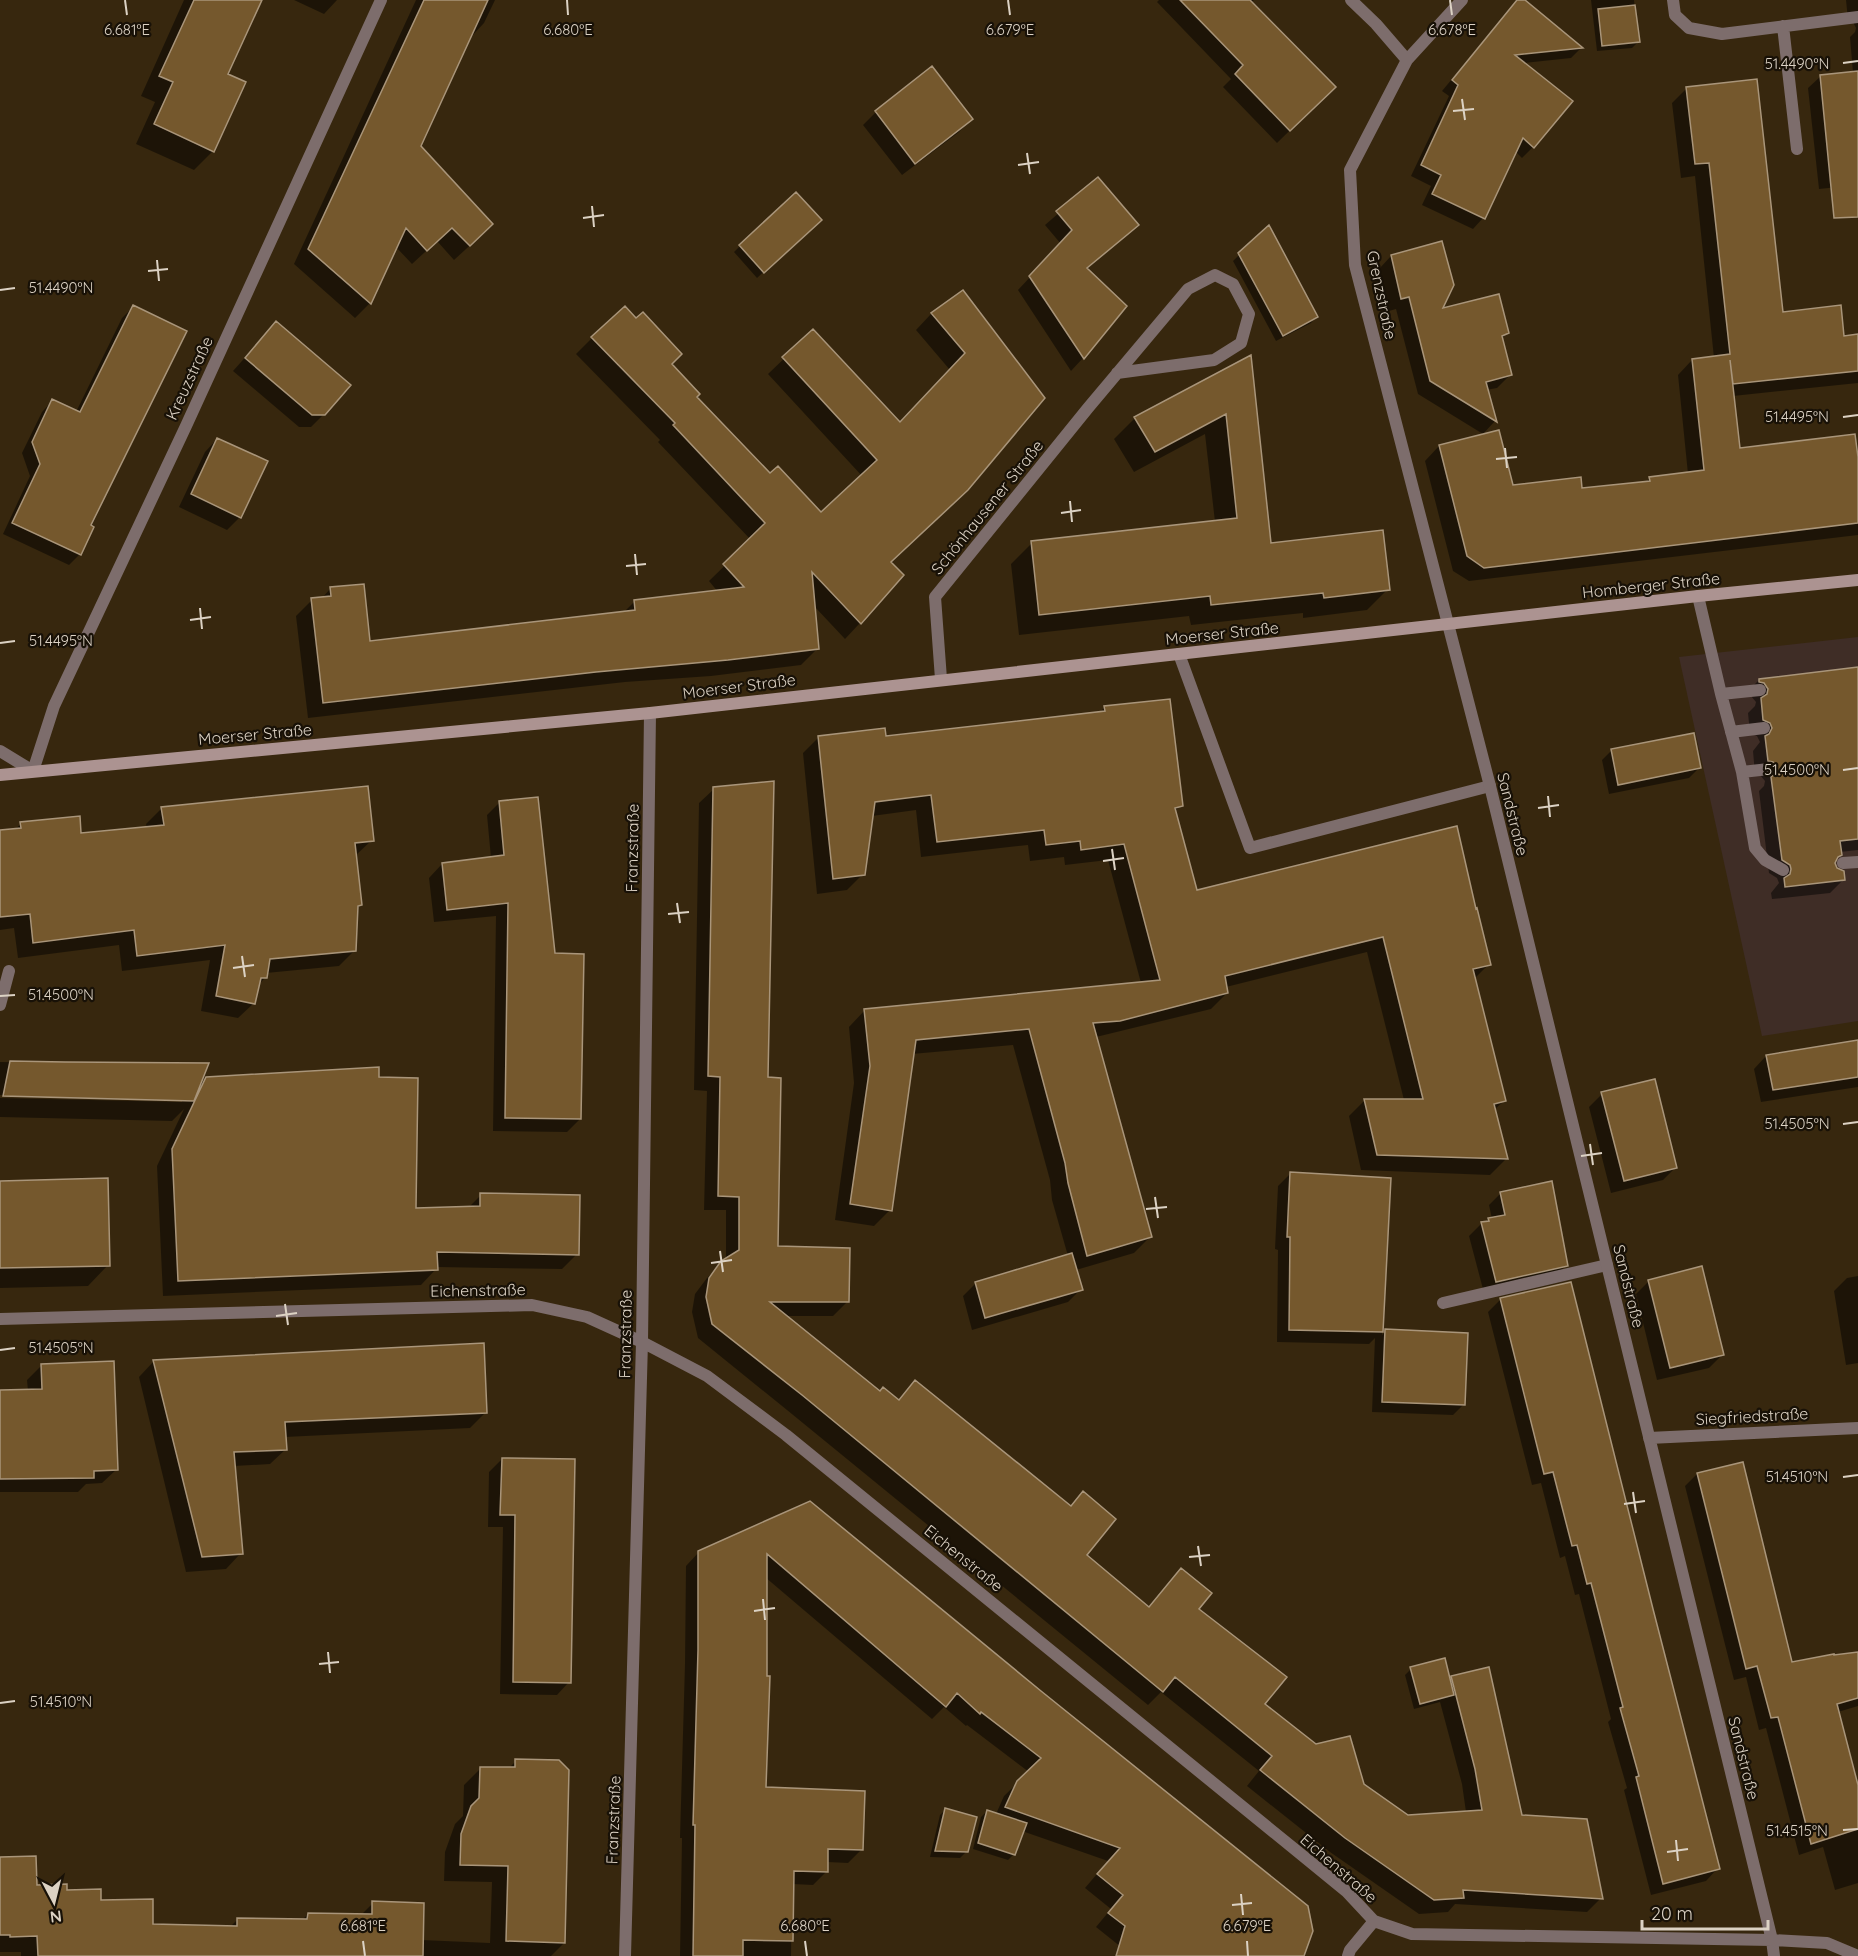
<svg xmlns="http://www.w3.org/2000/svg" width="1858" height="1956" font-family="Quicksand,sans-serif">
	<rect width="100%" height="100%" fill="#37270e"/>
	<!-- commercial -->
	<path fill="#3f2d26" d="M1858,637v384l-96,15 -83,-379z"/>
	<!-- shadow -->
	<path fill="#0007" d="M184,0h69l-27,74 -13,77 -19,19 -58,-26 19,-42 -14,-6z
		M294,0h43l-13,14z
		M416,0h79l-11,23 -14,15 -51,108 58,93 -23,21 -17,-19 -25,23 -16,-17 -26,56 -15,15 -61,-54z
		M1159,0h95l-3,3 83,84 -57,56 -54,-56 8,-8 -74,-77z
		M1518,0h4l59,48 -10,10 -48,5 10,84 -11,11 -7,-7 -32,67 -10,11 -51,-24 9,-19 -20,-10 38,-80 -7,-5z
		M1591,0h43l4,42 -6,6 -35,3z
		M1846,0h12v185l-39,4 -11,-101 13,-12 32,-3 -3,-36 5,-5 1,-4 -3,-6 -5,-2z
		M1687,88l94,225 62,25 15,-2v47l-125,13 5,53 120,9v77l-389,46 -16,-10 -28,-110 14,-15 73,40 69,4 64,-7 5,-5 38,-4 -10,-99 14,-15 22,-2 -19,-182 -14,2 -9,-75z
		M876,112l95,7 -12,13 -57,43 -39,-50z
		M1098,179l26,58 -38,32 39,37 -42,52 -12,13 -53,-81 43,-46 -16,-19z
		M814,226l-57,52 -23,-26 6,-6z
		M1268,227l48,90 -5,6 -35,18 -43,-80z
		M1391,256l50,54 67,23 -7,6 9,36 -13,13 -11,2 9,31 -12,13 -65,-40 -22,-85 -7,2 -10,-42z
		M962,292l81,106 -153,164 -30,61 -15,16 -31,-33 3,43 -16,16 -90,11 -86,6 -317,36 -12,-102 16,-16 9,-1 10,-11 38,54 255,-30 11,-11 83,-9 -9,-11 42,-41 -93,-98 2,-2 -84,-86 16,-16 78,26 25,33 75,78 51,39 41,-38 -94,-102 45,-43 87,93 50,-54 -34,-40 15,-16z
		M133,307l-44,219 3,2 -12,26 -11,11 -66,-31 27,-58 -8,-23 20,-41 10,-11 24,11 46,-94z
		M276,323l48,91 -13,13h-12l-66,-56z
		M1250,357l20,188 118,44 -21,21 -64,8v-5l-112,12 -2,-9 -170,19 -8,-71 21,-21 183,-21 -10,-88 -71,38 -20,-33 21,-21z
		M217,439l23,78 -13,13 -48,-23 26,-55z
		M1858,668v182l-18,2 -6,9 -1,3 10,16 -13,13 -58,6 -1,-6 8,-10 -2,-5 -8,-5 -10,-82 5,-5 1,-5 -5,-6 -5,-1 -2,-23 7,-9 -3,-6 -7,-3 -2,-20 7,-7 1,-4 -5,-6 -5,-3 13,-13z
		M1105,707l76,98 -7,7 22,79 260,-63 33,136 -15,15 31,121 -11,10 12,49 -16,16 -129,-5 -12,-54 16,-16h39l-37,-148 -141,35 1,6 -16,16 -115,28 54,200 -16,16 -58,17 5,19 -13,13 -96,28 -9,-34 13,-13 92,-27 -16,-56 -2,-20 -37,-135 -101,9 -22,156 -16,16 -39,-6 19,-137 -5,-56 16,-17 276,-27 -33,-123 -43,5 -1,-8 -34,4 -2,-16 -107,12 -5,-47 -44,6 -9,58 -16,16 -30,4 -14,-141 16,-16 66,1 214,-25z
		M1611,751l88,17 -10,10 -80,16 -7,-34z
		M714,789l52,290 10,169 71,54 -14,14h-49l96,77 17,8 18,-19 155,125 13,-14 2,62 63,53 33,-38 16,39 66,95 100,81 44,31 59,-4 -4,-28 -22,-82 -26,7 -9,-34 6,-6 38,11 3,-3 69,140 80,81 -14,14 -132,-8 -7,8 -29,2 -89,-62 -83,-66 12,-15 -98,-79 -13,13 -361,-295 -89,-72 -6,-26 3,-18 12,-16 19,-18v-50h-22l3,-119 -13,-1 5,-287z
		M500,802l54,153 26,164 -13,13 -74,-1 3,-215 -62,6 -5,-44 13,-14 49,-6 -4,-43z
		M162,808l210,32 -17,16 5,49 -3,3 -2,42 -16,16 -73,7 -1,5 -7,7 -4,18 -16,15 -37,-7 9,-51 -88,11 -3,-26 -101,13 -4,-30 -14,2v-98l14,-2 7,-6 59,11 67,-7 -1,-4z
		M1858,1042v45l-97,15 -7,-33 12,-13z
		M0,1062l206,3 -8,22 8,-9 172,1 37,131 53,-2 13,-13 96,59 -15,15 -126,-2v2l-15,16 -258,11 -6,-130 27,-57 -12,12 -172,-4v-19l182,4v-3l-182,-4z
		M1602,1094l74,73 -13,13 -52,13 -22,-86z
		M1291,1173l98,6 -7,156 4,-4 78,73 -11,11 -81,-3 3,-74 -6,6 -92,-2 1,-92 -3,-1 3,-63z
		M0,1182l108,83 -20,21 -88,2z
		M1501,1193l65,72 -12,12 -70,16 -15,-57 12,-12 11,-5 -3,-14z
		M1858,1276v87l-12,2 -12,-74 13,-13z
		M1649,1281l73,74 -13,13 -52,12 -21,-86z
		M1570,1284l148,584 -12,13 -55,14 -27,-105 3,-2 -19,-66 3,-3 -32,-125 -4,1 -10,-39 -5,2 -19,-75 -9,2 -44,-173 12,-12z
		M154,1361l332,51 -16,16 -185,9 1,12 -16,15 -36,2 7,87 -15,16 -40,3 -47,-195z
		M42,1365l75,104 -15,14 -16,1 -8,8h-78v-101h28l-1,-11z
		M502,1459l67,223 -12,13 -57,-1 3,-167h-15l1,-55z
		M1742,1463l49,201 67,-10v52l-20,6 20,79v92l-23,7 -12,-43 -24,8 -33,-127 -7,2 -13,-53 -12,3 -49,-194 12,-12z
		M809,1502l493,454 -171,-1 -35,-28 15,-18 -26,-21 23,-27 -86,-30 -8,23 -6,6 -35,-11 8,-32 6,-6 9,3 8,-18 25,-24 -62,-47 -1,1 -22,-19 -12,12 -167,-142v211l96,62 -13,13 -21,-1 -1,10 -13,13 -21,-1 -1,72h-111l2,-118h-2l5,-174 1,-98 13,-14z
		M516,1761l48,182 -13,13h-530v-4h-21v-94l35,28 30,6 34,10 53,24 77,2 9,-9 64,1 6,-6 52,2 13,-13 49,37 68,3 2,-61 -48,-1 1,-29 10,-28 8,-8 1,-31 16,-16h28z
		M946,1809l20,43 -6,6 -30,-1 10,-42z"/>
	<!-- building -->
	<path fill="#75582d" stroke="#a9957a" stroke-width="1.5" d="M194,0h68l-34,74 18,8 -32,70 -60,-28 19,-42 -14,-6z
		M424,0h64l-67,146 72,78 -23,22 -18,-18 -25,23 -21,-23 -35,76 -63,-55z
		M1180,0h70l86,87 -46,44 -55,-57 8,-9z
		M1517,0h8l58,48 -68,7 58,46 -39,47 -11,-10 -38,81 -53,-25 9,-19 -20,-10 37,-80 -6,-5z
		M1635,5l5,37 -38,4 -4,-37z
		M932,66l41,53 -58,45 -40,-53z
		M1858,71v146l-24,1 -14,-143z
		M1757,79l26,233 58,-7 3,31 14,-2v37l-125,13 -3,-24 10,88 115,-14 3,23v66l-374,45 -17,-12 -28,-111 60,-15 14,55 68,-8 1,11 68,-7 -1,-4 55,-7 -12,-111 38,-5 -21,-191 -14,1 -9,-77z
		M1098,177l41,48 -52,43 40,38 -43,53 -55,-83 43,-46 -16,-19z
		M796,192l26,28 -58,53 -25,-28z
		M1269,225l49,92 -35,19 -45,-83z
		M1442,241l12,44 -11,23 56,-14 10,39 -7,3 10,39 -26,7 11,40 -67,-41 -21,-84 -8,2 -10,-44z
		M963,290l82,108 -77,92 -77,72 13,13 -43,49 -49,-52 7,77 -91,11 -132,12 -273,31 -12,-105 20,-2 -1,-9 34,-3 6,57 265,-31 -1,-10 110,-13 -21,-23 42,-41 -92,-98 2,-2 -84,-86 34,-31 11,12 7,-6 39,42 -10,10 28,30 -3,3 73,76 8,-7 43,46 56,-52 -95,-103 31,-28 87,93 65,-69 -34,-40z
		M133,305l54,26 -96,194 3,2 -13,28 -69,-32 28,-59 -8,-22 20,-43 28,13z
		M276,321l75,64 -26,30h-13l-67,-57z
		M1251,355l20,188 112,-13 7,60 -66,8 -1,-5 -112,12 -1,-9 -171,19 -8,-74 206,-23 -11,-104 -71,38 -21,-35z
		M217,438l51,23 -27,57 -50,-24z
		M1858,667v172l-18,2 2,14 -4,2 -3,6 2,5 7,3 1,9 -60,7 -1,-9 6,-4 1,-5 -1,-4 -8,-5 -11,-83 5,-4 1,-5 -4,-6 -5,-1 -3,-25 4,-2 3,-6 -2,-5 -7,-3 -2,-22 6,-4 1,-5 -4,-6 -5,-1v-3z
		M1170,699l13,107 -8,2 22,82 260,-64 19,83 1,-1 14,57 -18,4 33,132 -12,3 14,55 -131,-4 -13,-56h59l-40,-162 -158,39 3,17 -108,28 -27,2 59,214 -65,19 -19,-73 -3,-20 -36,-134 -113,11 -24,171 -42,-7 20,-138 -6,-57 296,-29 -36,-136 -43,6 -1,-9 -34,4 -2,-15 -107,12 -6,-47 -56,7 -10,73 -32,4 -15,-143 67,-8 1,8 219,-25 -1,-5z
		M1694,733l7,35 -83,17 -7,-36z
		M774,781l-6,296 13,1 -3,168 72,2 -1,54h-79l110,89 3,-4 16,13 16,-20 156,126 12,-15 33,28 -29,36 62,52 32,-39 31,25 -13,16 88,68 -22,27 51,40 34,-8 14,48 44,31 74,-5 -7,-41 -24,-93 38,-9 33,148 65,4 16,80 -140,-9 1,8 -30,2 -89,-62 -85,-68 12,-14 -97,-79 -12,15 -361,-297 -90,-71 -6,-27 3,-19 12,-17 18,-11v-53l-21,-1 2,-119 -12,-1 5,-289z
		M368,786l6,55 -19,2 7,62 -4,1 -2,45 -86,8 -3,19h-6l-6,26 -39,-8 9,-51 -88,11 -3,-26 -101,13 -3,-29 -30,3v-87l21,-2 -1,-6 60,-6 1,17 83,-8 -3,-18z
		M538,797l17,156 29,1 -3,165 -76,-1 3,-215 -61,7 -5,-47 62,-8 -5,-54z
		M1858,1040v37l-85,13 -7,-35z
		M10,1061l55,1 144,1 -15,38 -191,-5z
		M379,1067v10l39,1 -2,130 64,-2v-13l100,2 -1,60 -142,-3 1,18 -260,11 -6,-132 34,-72z
		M1655,1079l22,89 -53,13 -23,-89z
		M1290,1172l101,6 -8,154 -94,-2 1,-93h-3z
		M108,1178l2,88 -110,2v-87z
		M1552,1181l16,85 -72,16 -15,-60 8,-1 -1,-3 17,-3 -5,-23z
		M1072,1253l11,37 -98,28 -10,-36z
		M1702,1266l22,89 -54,13 -22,-88z
		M1571,1282l82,327 67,260 -57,15 -27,-107 3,-1 -19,-68 3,-1 -32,-124 -4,1 -10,-39 -5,1 -19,-74 -9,2 -44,-176z
		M1385,1329l83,4 -3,72 -83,-3z
		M484,1343l3,70 -202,9 2,28 -53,2 9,102 -41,3 -49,-197z
		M114,1361l4,109 -24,1v7l-94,1v-89l42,-1 -1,-25z
		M502,1458l73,1 -4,224 -58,-1 2,-167h-15z
		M1743,1462l49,200 42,-8v1l24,-3v46l-21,6 21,81v44l-47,15 -33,-127 -7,1 -14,-52 -11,3 -49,-196z
		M810,1501l231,190 267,215 5,25 -9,25h-188l9,-30 -17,-13 15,-18 -26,-21 23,-26 -115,-41 12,-26 24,-23 -60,-46 -1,2 -23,-21 -11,14 -179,-153v122h3l-4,111 99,4 -2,59 -35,-1v23l-34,-1 -1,70 -50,-1v16h-50l2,-131h-2l5,-175v-99z
		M1445,1658l9,37 -34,9 -10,-37z
		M515,1759l44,1 10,10 -4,173 -59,-2 2,-75 -48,-1 1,-31 10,-28 8,-8 1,-31h35z
		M945,1808l32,9 -9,35 -33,-1z
		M987,1810l40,13 -12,32 -37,-12z
		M36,1856l1,29 30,-1v6l34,-1v11l52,-1v25l84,2v-8l70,1 1,-6 64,1v-13l52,2 -1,53h-385l-1,-20 -27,1v-2h-10v-78z"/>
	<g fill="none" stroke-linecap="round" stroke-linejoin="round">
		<!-- service -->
		<path stroke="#7d6d6c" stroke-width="12" d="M1673,0l2,15 14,13 33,6 136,-17
			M1783,26l14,123
			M1698,596l23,98 21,78 13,76 10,12 18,10
			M1179,654l71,194 240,-62
			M1721,694l39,-4
			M1731,732l33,-4
			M1742,772l27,-3
			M1843,863l15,-1
			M0,1005l9,-34
			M1443,1303l164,-38"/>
		<!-- minor -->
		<path stroke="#7d6d6c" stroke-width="12" d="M1351,0l25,24 31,36
			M1462,0l-55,60 -57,110 5,95 135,521 282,1154 2,16
			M941,679l-6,-82 153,-189 100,-119 27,-14 18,9 16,30 -8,29 -27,17 -97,13
			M0,751l33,20 21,-65 132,-280 195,-426
			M0,1319l532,-14 55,12 55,25 65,34 79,59 560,456 28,30 38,13 360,6 55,3 31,13
			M1649,1438l209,-10
			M625,1956l17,-614 8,-629
			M1348,1956l2,-6 24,-29"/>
		<!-- secondary -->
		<path stroke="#ac9391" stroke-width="12" d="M0,775l650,-62 1048,-117 160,-16"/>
	</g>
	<!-- ticks -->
	<path fill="none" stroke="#dcd2c4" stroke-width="2" d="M125,0l2,15M567,0l1,15M1008,0l2,15M1450,0l2,15M1843,63l15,-2M1462,99l3,21M1453,111l21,-2M1027,153l3,21M1018,165l21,-3M592,206l2,21M583,218l21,-3M157,260l2,21M148,271l20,-2M0,290l15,-2M1843,417l15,-2M1505,448l2,20M1496,459l21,-2M1070,501l2,21M1061,513l20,-3M635,554l2,21M626,566l20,-2M200,608l2,21M190,620l21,-3M0,643l15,-2M1843,770l15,-2M1548,796l2,21M1538,808l21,-3M1112,849l3,21M1103,861l21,-3M677,903l3,20M668,914l21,-2M242,956l3,21M233,968l21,-3M0,996l15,-1M1843,1124l15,-2M1590,1144l3,21M1581,1156l21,-3M1155,1197l3,21M1146,1209l21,-2M720,1251l3,21M711,1263l21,-3M285,1304l3,21M276,1316l21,-3M0,1350l15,-2M1843,1477l15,-2M1633,1492l3,21M1624,1504l21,-3M1198,1546l3,20M1189,1557l21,-2M763,1599l2,21M754,1611l21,-3M328,1652l2,21M319,1664l20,-2M0,1703l15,-2M1843,1830l15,-1M1676,1840l2,21M1667,1852l21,-3M1241,1894l2,21M1232,1905l20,-2M363,1941l2,15M805,1941l2,15M1247,1941l1,15"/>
	<g text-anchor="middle" stroke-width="4.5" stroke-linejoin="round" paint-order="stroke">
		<!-- street labels -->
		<g font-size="16" fill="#dcd2c4" stroke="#181107">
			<text transform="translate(1382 295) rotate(78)" y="6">Grenzstraße</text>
			<text transform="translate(189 378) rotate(-65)" y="6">Kreuzstraße</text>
			<text transform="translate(987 507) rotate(-51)" y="6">Schönhausener Straße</text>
			<text transform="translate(1651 585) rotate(-6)" y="6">Homberger Straße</text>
			<text transform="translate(1222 633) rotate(-6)" y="6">Moerser Straße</text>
			<text transform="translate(739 686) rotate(-7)" y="6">Moerser Straße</text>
			<text transform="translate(255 734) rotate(-5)" y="6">Moerser Straße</text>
			<text transform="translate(1513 814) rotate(76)" y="6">Sandstraße</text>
			<text transform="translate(632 848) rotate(-89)" y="6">Franzstraße</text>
			<text transform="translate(1629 1286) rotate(76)" y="6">Sandstraße</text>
			<text transform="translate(478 1290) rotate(-1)" y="6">Eichenstraße</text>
			<text transform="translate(625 1334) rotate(-89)" y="6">Franzstraße</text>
			<text transform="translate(1752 1416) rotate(-3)" y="6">Siegfriedstraße</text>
			<text transform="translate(964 1558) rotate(39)" y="6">Eichenstraße</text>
			<text transform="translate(1744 1758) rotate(76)" y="6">Sandstraße</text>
			<text transform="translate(613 1820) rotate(-88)" y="6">Franzstraße</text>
			<text transform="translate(1339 1868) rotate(41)" y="6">Eichenstraße</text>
		</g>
	</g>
	<g font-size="15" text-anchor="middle" fill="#dcd2c4" stroke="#181107" stroke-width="4.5" stroke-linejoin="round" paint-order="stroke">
		<text x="127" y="35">6.681°E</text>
		<text x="568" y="35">6.680°E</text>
		<text x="1010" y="35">6.679°E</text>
		<text x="1452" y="35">6.678°E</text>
		<text x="1797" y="69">51.4490°N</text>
		<text x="61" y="293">51.4490°N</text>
		<text x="1797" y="422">51.4495°N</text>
		<text x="61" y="646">51.4495°N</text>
		<text x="1797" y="775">51.4500°N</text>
		<text x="61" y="1000">51.4500°N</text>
		<text x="1797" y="1129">51.4505°N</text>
		<text x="61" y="1353">51.4505°N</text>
		<text x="1797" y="1482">51.4510°N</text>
		<text x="61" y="1707">51.4510°N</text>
		<text x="1797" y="1836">51.4515°N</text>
		<text x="363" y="1931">6.681°E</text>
		<text x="805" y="1931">6.680°E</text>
		<text x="1247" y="1931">6.679°E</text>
	</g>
	<!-- north arrow -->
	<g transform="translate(54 1902) rotate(173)" stroke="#181107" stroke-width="4.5" paint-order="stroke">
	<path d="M0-4.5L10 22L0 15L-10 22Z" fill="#dcd2c4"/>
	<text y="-9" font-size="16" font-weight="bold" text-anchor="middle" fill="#dcd2c4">N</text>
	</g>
	<!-- scale -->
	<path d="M1642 1920v9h126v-9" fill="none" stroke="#dcd2c4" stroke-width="3"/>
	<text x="1651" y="1920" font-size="18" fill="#dcd2c4" stroke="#181107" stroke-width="4.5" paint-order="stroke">20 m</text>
</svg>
